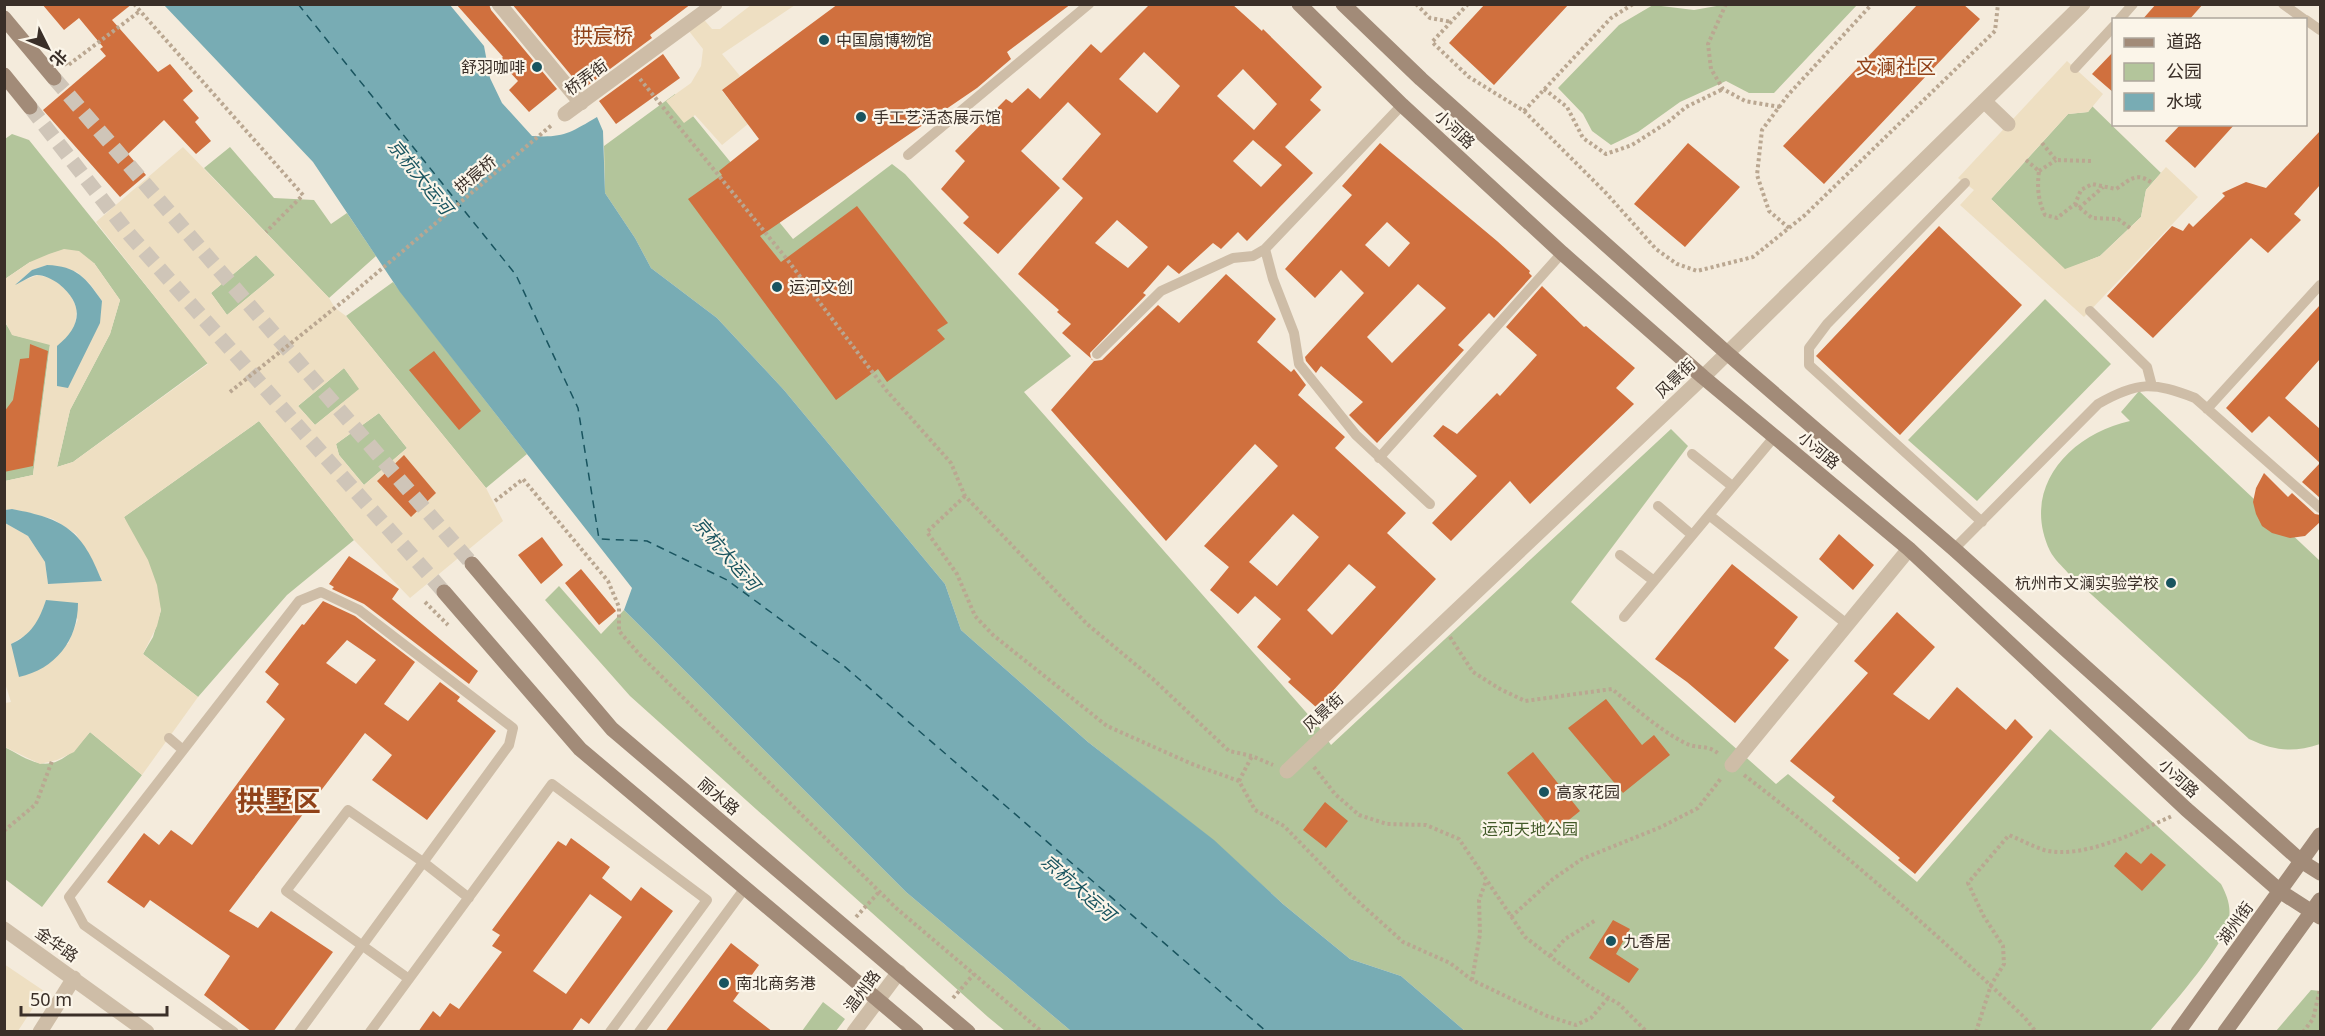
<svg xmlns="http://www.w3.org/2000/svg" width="2325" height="1036" font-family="'Noto Sans','Noto Sans SC',sans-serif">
	<rect width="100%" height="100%" fill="#f4ebdc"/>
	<!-- green -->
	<path fill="#b3c59b" d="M1722,5h135l-83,88h-25l-23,-12 -46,21 -42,30 -27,13 -19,-14 -9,-17 -25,-26 61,-63 34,-20 41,5z
		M675,94l118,145 99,-75 13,10 166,182 -47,36 295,335 12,18 340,-316 17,17 -117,156 205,182 12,-10 129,108 133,-153 171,155c6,12 10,21 8,35 -4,27 -60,89 -79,112h-685l-64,-55 -51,-17 -67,-55 -70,-64 -125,-98 -127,-112 -16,-46 -161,-194 -67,-72 -66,-50 -16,-30 -30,-45 -1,-47z
		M2092,106l69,67 -15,17 -5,27 -41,39 -35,14 -74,-71 77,-85 20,-2z
		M12,134l17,6 179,223 -135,99 -16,5 13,-57 40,-76 10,-34 -26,-37 -64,-1 -25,17v-140z
		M230,147l44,51 40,2 17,24 16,-11 29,43 -47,42 -125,-130z
		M256,255l19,20 -48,40 -16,-22z
		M393,282l134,172 -41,34 -140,-172z
		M2045,299l66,65 -134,137 -69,-61z
		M4,321l9,14 37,9 -17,131 -28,6z
		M344,368l16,21 -45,36 -17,-19z
		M2139,391l181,170v183c-27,9 -45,7 -71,-5l-181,-166c-6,-7 -14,-14 -18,-22 -30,-63 20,-117 80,-130l-9,-9z
		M379,413l28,35 -43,37 -25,-30 -3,-11z
		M259,421l95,119 -67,55 -89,102 -55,-43 10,-17 8,-27 -37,-93z
		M559,586l42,48 23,-24 282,282 165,139h-66l-17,-14 -358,-321 -85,-96z
		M90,732l52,43 -100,132 -37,-28 -1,-132c11,5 24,14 35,16 22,5 39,-17 51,-31z
		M2311,990l9,1v40h-44z
		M823,1002l22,17 -9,12h-34z"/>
	<!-- plaza -->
	<path fill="#eedfc2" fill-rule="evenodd" d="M751,5h44l-73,49 18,22 -18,15 26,33 -26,21 -27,-30 -11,8 -18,-22 25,-18 10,-17 2,-17 -18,-23 15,-11 12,14h8z
		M2067,61l36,33 -15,18 -20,2 -77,85 74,70 35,-13 41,-39 5,-27 20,-23 32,30 -114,120 -124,-112 14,-15 -16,-12z
		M183,147l146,151 6,10 11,8 140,172 17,33 -93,77 -56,-58 -95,-119 -135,96 24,43 9,25 4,25 -4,16 -14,28 55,43 -56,78 -52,-43 -16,20 -17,8 -17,4 -35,-17v-44l6,-1 -7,-22 1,-157 23,13 17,26 3,22 54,-4 -26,-46 -23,-15 -41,-10 -7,1v-29l28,-6 17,-130 -38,-10 -7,-14v-42l25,-17 19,-8 15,-5 15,2 15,12 26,37 -10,34 -40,76 -13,57 16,-5 135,-98 -112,-142zM256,255l19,20 -48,40 -16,-22zM47,265l30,7 13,12 12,17 -45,85 12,-49 6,-12 2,-16 -8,-17 -16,-13 -15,-4 -21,8 15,-13zM344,368l15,21 -44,36 -17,-19zM379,413l28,35 -43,37 -25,-30 -3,-11zM46,601l32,18 -10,25h-57l20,-12 9,-14z
		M4,964l40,27 -26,40h-13z"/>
	<!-- water -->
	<path fill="#78acb4" d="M164,5h286l34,41 6,32 12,25 30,33c31,2 38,-3 65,-19l6,14 2,62 30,45 16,30 66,50 67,72 161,194 16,46 127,112 126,98 69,64 67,55 51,17 64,55h-394l-165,-139 -282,-282 8,-22 -232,-296 -87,-130z
		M47,265c30,1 39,13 55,36l-2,22 -32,65 -11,-2v-40c24,-19 28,-41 2,-62 -5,-4 -15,-9 -22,-9 -7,1 -15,7 -22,10l17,-15z
		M12,509c53,10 70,21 90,72l-54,3 -3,-22 -17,-26 -23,-13v-13z
		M46,600l32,3c0,38 -23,66 -59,74l-8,-33c20,-9 28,-23 35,-44z"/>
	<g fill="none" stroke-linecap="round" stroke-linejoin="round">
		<!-- ferry -->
		<path stroke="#19545f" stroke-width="1.5" stroke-dasharray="8 6" stroke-linecap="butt" d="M298,4l218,271 62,133 21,131 48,2 80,39 117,86 423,366"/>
	</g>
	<!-- building -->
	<path fill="#d0703e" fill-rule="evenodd" d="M42,4h90l-20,16 46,52 12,-8 23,27 -10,9 16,18 -4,4 16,19 -15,13 -32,-34 -36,34 18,21 -26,22 -77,-87 63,-54 -6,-7 3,-2 -24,-29 -15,12z
		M456,4h33l2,6 66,79 -28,23 -20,-22 9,-9 -19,-21 4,-3z
		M512,4h179l-41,31 2,3 -65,48 -2,-3 -5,3z
		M838,4h233l-64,48 4,7 -34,29 -217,148 21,26 76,-56 91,117 -11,7 8,9 -58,43 -9,-13 -42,31 -148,-201 34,-24 -3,-4 40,-32 -37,-49z
		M1150,4h82l30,27 1,-2 59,58 -12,13 11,10 -36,37 28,26 -66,68 -9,-9 -17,17 -8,-6 -34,31 -11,-9 -25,28 3,2 -56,58 1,6 3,2 8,-1 56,-55 21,18 47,-49 50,45 -19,23 34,30 3,-3 12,16 -8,10 47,42 -10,11 71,65 -19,20 49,46 -119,129 -29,-26 3,-3 -34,-32 24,-28 -26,-23 -17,18 -28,-24 19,-23 -25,-21 74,-80 -23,-22 -89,97 -115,-131 43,-49 -32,-28 9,-9 -14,-12 2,-2 -41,-36 65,-76 -21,-19 39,-45 -33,-32 -47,49 39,37 -62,66 -35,-31 6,-6 -28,-28 24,-28 -10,-10 51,-52 6,4 16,-15 12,11 51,-55 10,9zM1144,52l36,34 -23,27 -38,-34zM1243,69l34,35 -23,26 -37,-34zM1253,140l29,25 -21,22 -28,-26zM1117,220l31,27 -20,21 -33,-25zM1293,514l26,23 -42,49 -28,-24zM1349,564l27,23 -44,48 -25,-25z
		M1485,4h84l-75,81 -45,-42z
		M1918,4h45l17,15 -156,165 -41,-38z
		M2156,4h47l-14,16h-47z
		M2114,51v42l-22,-19z
		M663,54l17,24 -64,46 -17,-23z
		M2181,124h54l-40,44 -30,-27z
		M2320,131v54l-26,29 7,6 -33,33 -17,-15 -98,100 -46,-42 65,-70 11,5 6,-8 4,4 32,-31 -3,-3 24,-11 20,6z
		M1380,143l117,98 33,30 -1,2 3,3 -38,42 -5,-5 -31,32 6,5 -87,93 -28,-28 14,-13 -42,-36 -5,7 -10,-12 -1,-4 59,-64 -23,-23 -26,28 -30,-29 67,-74 -10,-9zM1387,222l23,21 -21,24 -24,-22zM1418,284l28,24 -54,55 -25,-26z
		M1688,143l52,44 -55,60 -51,-43z
		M1939,226l83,79 -122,130 -84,-79z
		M1542,286l42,41 2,-1 49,42 -19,20 18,16 -104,100 -20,-23 -59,60 -19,-18 45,-47 -44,-40 10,-11 14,9 40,-41 3,3 37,-41 -31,-28z
		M2320,305v54l-35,39 35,31v69l-18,-16 18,-19 -51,-47 -17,17 -26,-25z
		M30,344l18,7 -15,115 -29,6v-60l9,-12 7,-41 9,-1z
		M434,351l47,60 -22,19 -50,-60z
		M404,455l32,38 -25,24 -34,-36z
		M2264,473l24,24 4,-4 23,21 5,1v7l-15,14 -15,2 -18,-5 -10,-7 -6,-12 -3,-12 3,-14z
		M1839,534l35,31 -21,25 -34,-31z
		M542,537l21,28 -22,19 -23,-29z
		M349,556l50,33 -7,10 86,72 -9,13 -105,-80 -32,-15 2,-2 -5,-3z
		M1732,564l66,53 -24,31 15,12 -54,63 -48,-41 -32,-23z
		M581,569l35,42 -17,14 -34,-42z
		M323,601l32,15 60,46 -31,42 24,17 32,-39 20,15 -3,4 39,30 -69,89 -55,-40 20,-25 -27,-22 -136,178 29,17 13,-17 62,41 -60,80h-21l-48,-37 26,-39 -80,-56 -6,8 -37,-26 37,-49 15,12 12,-15 21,15 93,-126 -19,-17 13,-18 -14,-12 37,-48 2,1zM347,640l29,20 -20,24 -30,-21z
		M1897,612l38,35 -42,47 36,26 28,-33 49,43 9,-11 18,18 -118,137 -17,-14 2,-2 -68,-57 3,-4 -45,-36 78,-88 -14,-12z
		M1606,699l36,46 12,-10 16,20 -47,38 -55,-65z
		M1533,752l47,59 -26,21 -47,-59z
		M1325,802l23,19 -22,27 -23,-18z
		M571,838l39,29 -8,11 29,23 10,-14 32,24 -84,113 -8,-6 -10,14h-153l15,-21 7,6 10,-14 9,6 43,-57 -10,-6 8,-11 -8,-5 66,-89 8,5zM590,894l32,23 -56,77 -33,-23z
		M2126,852l15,12 10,-11 15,12 -24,26 -28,-25z
		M1613,920l17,9 -14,25 23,15 -10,14 -40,-25z
		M731,943l28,22 -26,36 40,31h-108z"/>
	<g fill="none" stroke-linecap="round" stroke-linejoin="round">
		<!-- secondary-tunnel -->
		<path stroke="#cfc5b8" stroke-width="15" stroke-dasharray="15 8" stroke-linecap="butt" d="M54,78l418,486
			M30,107l99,127 315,358"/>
		<!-- path -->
		<path stroke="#baa791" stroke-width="4" stroke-dasharray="3 3" stroke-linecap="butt" d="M134,4l169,191 -37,37
			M1416,4l14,14 22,4
			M1468,4l-36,38 37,35 55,34 82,82 50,56 21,15 20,7 56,-14 52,-42 190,-184 3,-27
			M1726,4l-18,40 3,25 12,20 22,12 35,6
			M65,63l2,3 73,-55
			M640,79l146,179 100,132 65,73 14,33 122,128 66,55 76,72 23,5 21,9
			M1544,89l23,18 16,31 23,16 26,-9 36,-23 18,-15 37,-18
			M1524,111l87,-93 22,-14
			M2042,143l14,17 36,1
			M2026,160l13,11c-2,17 -1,29 6,44l12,3 18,-14 6,-14 11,-6 24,5c14,-9 20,-18 36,-6
			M2039,171l17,-11
			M2075,204l17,14 26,1 12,9
			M2079,208l24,-21
			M1789,228l-20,-17 -12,-36 5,-45 26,-35 84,-91
			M230,392l116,-93 207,-175
			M965,496l-38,36 30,42 18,42 18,19 114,91 85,38 47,17 16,29 29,16 66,68 53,48 47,21 22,17 75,36 29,9 15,-7 18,-21
			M495,501l28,-22 85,102 11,26v24l21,24 256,253 146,124
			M425,602l23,23
			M1450,637l23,35 27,17 25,12 87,-12c23,19 46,40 73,54 13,7 22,0 35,12
			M1314,767l21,27 24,21 28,9 39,1 33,14 66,98 65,50 29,17 28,28
			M1744,775c99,76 191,157 281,243l11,14
			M1239,781l13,-25
			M4,831l32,-27 16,-43
			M856,917l24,-26
			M1511,917l42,-38 29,-20 79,-32 37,-19 24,-31
			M1550,956l15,-17 31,-19
			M1472,980l8,-46 -1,-34 7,-19
			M953,998l21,-24
			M1976,1032l15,-47 13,-21 -1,-18 -20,-31 -15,-32 41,-48c12,5 23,11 35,15 38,10 93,-18 128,-34
			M2303,1032l10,-13 7,-30"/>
		<!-- lane -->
		<path stroke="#cebda7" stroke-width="10" d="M2283,4l22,16
			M2119,20l14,-16
			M2306,20l14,10
			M2075,68l39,-42
			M908,155l181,-151
			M1965,183l-138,141 -18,24v17l173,157
			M1265,249l8,30 21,54 5,31 57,71 74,69
			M2090,311l57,56 5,19
			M1097,354l64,-63 72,-33 20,-2 12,-7 137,-144
			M2207,409l113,-124
			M1692,454l40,32
			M1379,458l183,-205
			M1658,506l34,29
			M1709,515l139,110
			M1954,549l144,-145c40,-23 55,-22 97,-6l125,110
			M1620,555l34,26
			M1624,617l151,-181
			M169,738l14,12
			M409,979l-123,-88 62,-81 75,52 46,36
			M234,1032l-150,-107 -15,-28 230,-296 22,-9 38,18 154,118 -4,17 -210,287
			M370,1032l182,-248 155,116 -97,132
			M639,1032l106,-144"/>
		<!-- street -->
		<path stroke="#cebda7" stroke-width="15" d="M499,4l82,99
			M1984,101l24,23
			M565,114l150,-110
			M1732,765l177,-216
			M1287,771l416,-394 380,-373
			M4,929l143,103
			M40,1032l34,-54
			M854,1032l45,-60"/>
		<!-- secondary -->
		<path stroke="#a28b78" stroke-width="15" d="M1299,4l103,101 160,148 141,124 206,172 277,260 95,83 39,25
			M1343,4l78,75 306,274 227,196 347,312 19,12
			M4,18l50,60
			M4,75l26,32
			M472,564l140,165 356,303
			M444,592l136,157 336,283
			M2178,1032l142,-197
			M2225,1032l95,-132"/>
	</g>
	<!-- markers -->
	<g fill="#19545f" stroke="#fbf5e9" stroke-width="2">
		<circle cx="824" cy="40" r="6"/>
		<circle cx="537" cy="67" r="6"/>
		<circle cx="861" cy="117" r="6"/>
		<circle cx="777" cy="287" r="6"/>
		<circle cx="2171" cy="583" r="6"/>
		<circle cx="1544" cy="792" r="6"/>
		<circle cx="1611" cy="941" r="6"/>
		<circle cx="724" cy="983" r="6"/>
	</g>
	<g text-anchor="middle" stroke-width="4.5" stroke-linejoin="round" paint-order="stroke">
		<!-- poi labels -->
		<g font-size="16" fill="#3a2f28" stroke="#fbf5e9" text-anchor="start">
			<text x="836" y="46">中国扇博物馆</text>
			<text x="525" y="73" text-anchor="end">舒羽咖啡</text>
			<text x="873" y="123">手工艺活态展示馆</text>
			<text x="789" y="293">运河文创</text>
			<text x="2159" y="589" text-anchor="end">杭州市文澜实验学校</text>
			<text x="1556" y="798">高家花园</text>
			<text x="1623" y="947">九香居</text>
			<text x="736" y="989">南北商务港</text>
		</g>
		<!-- street labels -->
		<g font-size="16" fill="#3a2f28" stroke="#fbf5e9">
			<text transform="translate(586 77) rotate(-36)" y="6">桥弄街</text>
			<text transform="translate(1455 129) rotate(43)" y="6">小河路</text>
			<text transform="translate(475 174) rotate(-40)" y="6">拱宸桥</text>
			<text transform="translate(1675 378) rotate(-44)" y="6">风景街</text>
			<text transform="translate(1819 450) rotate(40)" y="6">小河路</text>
			<text transform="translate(1323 712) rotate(-43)" y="6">风景街</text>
			<text transform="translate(2179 778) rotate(43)" y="6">小河路</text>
			<text transform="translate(719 796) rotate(40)" y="6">丽水路</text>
			<text transform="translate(2235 923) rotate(-54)" y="6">湖州街</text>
			<text transform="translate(57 944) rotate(35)" y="6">金华路</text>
			<text transform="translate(862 991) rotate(-53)" y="6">温州路</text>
		</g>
		<!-- park labels -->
		<g font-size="16" fill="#435a29" stroke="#fbf5e9">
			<text x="1530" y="835">运河天地公园</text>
		</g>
		<!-- water labels -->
		<g font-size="18" font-style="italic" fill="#19545f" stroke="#fbf5e9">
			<text transform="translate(420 177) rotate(51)" y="6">京杭大运河</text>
			<text transform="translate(726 554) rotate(49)" y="6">京杭大运河</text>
			<text transform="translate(1078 888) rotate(41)" y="6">京杭大运河</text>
		</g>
		<!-- quarter labels -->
		<g font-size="20" fill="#904219" stroke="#fbf5e9">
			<text x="603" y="43">拱宸桥</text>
			<text x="1896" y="74">文澜社区</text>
		</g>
		<!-- town labels -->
		<g font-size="28" font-weight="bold" fill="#904219" stroke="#fbf5e9">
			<text x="279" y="811">拱墅区</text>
		</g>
	</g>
	<!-- border -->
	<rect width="2325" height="1036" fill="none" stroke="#3a2f28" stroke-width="12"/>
	<!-- legend -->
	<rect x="2112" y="18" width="195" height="108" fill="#fbf5e9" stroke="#aea69c" stroke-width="1.5"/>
	<rect x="2124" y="38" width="30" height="9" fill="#a28b78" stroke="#aea69c" stroke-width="1.5"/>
	<text x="2166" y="48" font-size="18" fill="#3a2f28">道路</text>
	<rect x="2124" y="63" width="30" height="18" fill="#b3c59b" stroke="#aea69c" stroke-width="1.5"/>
	<text x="2166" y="78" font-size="18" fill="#3a2f28">公园</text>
	<rect x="2124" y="93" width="30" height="18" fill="#78acb4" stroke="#aea69c" stroke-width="1.5"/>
	<text x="2166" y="108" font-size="18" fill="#3a2f28">水域</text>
	<!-- north arrow -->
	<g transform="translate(48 48) rotate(133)" stroke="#fbf5e9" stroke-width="4.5" paint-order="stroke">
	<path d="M0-4.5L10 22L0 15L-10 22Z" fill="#3a2f28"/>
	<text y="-9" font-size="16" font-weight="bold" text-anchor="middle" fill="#3a2f28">北</text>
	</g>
	<!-- scale -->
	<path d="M21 1006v9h146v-9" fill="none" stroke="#3a2f28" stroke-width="3"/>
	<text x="30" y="1006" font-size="18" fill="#3a2f28" stroke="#fbf5e9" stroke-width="4.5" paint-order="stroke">50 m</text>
</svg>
